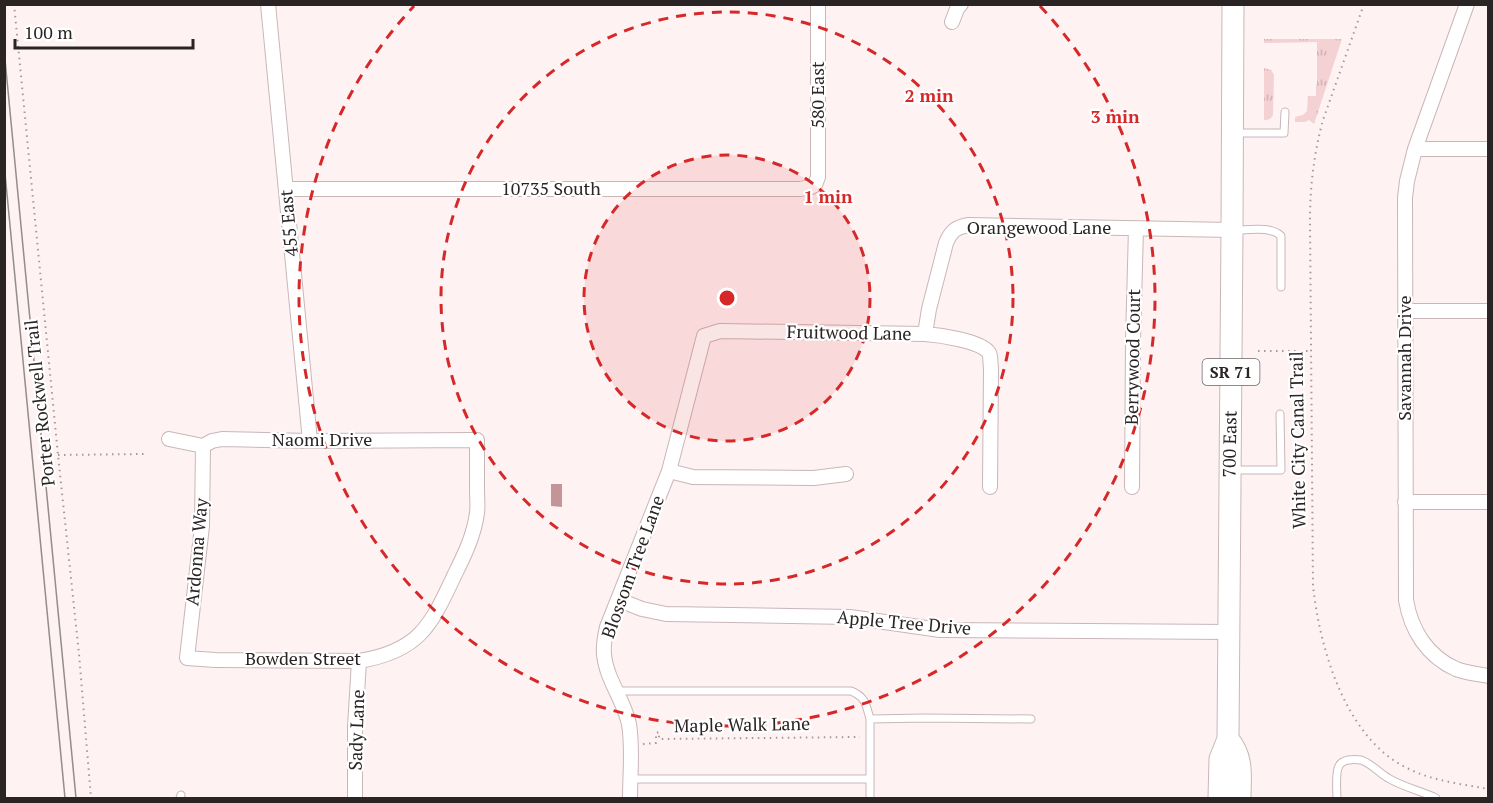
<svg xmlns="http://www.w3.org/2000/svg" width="1493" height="803" font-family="'PT Serif',serif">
	<defs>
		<pattern id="grass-tufts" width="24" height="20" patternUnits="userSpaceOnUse" patternTransform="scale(1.5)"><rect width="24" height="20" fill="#f4d1d3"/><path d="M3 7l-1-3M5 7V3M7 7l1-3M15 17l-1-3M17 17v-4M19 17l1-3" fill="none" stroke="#d1b3b5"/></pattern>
	</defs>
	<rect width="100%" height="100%" fill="#fef2f3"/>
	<!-- grass -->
	<path fill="url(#grass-tufts)" d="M1264,39h78l-28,85 -5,-4 -4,2h-10v-5l8,-2 4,-4 1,-15h8v-11l1,-1v-42l-53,1z
		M1264,68l7,2 3,5 -1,40c-2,4 -5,5 -9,5z"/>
	<!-- water -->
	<path fill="#c49598" d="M551,484h11v23l-11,-1z"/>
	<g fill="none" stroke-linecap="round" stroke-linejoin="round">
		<!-- service casing -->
		<g stroke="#c9b7b8" stroke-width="9">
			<path id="service" d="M1234,133h50l1,-21
				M1235,230c14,0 36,-4 46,6v51
				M1233,470h48l-1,-56
				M617,691h234c15,6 15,14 19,28
				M630,779h240
				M180,798l1,-3
				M870,798v-79l55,-1 106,1
				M1337,798c0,-7 -2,-26 2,-32 3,-7 15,-7 22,-6 10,3 18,13 27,18 15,9 33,13 48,20"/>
		</g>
		<!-- minor casing -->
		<g stroke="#c9b7b8" stroke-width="16">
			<path id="minor" d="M268,4l42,437
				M1467,4l-52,145 -8,32 -2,17 1,402c5,30 21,56 50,69 10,4 22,5 32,7
				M952,22l5,-13 4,-5
				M1415,149h73
				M286,189h514l11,-2 4,-2 3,-8v-173
				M1406,311h82
				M925,334l4,-25 17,-66c5,-12 10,-16 23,-18l263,5
				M169,439l34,7 9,-5 10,-2 88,2 167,-1c0,17 0,33 0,50 0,8 1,16 0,23 -3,22 -12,41 -22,61 -24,51 -35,77 -96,87l-144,-1 -28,-2 15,-132 1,-80
				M669,471l24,6 121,1 32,-4
				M1132,487l1,-146 3,-113
				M1405,502h83
				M619,600l23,9 24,5 184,3 90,13 289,2
				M355,798v-71l4,-66
				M630,798c0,-24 3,-50 -1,-74 -5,-24 -23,-45 -25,-70 -1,-9 1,-18 3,-27l62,-156 35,-135 16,-5 205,3c14,1 57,7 64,19 2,4 1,10 2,15l-1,119"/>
		</g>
		<!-- primary casing -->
		<g stroke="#c9b7b8" stroke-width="23">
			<path id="primary" d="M1228,739c16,19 12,37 12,59
				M1219,798l1,-39 8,-20 4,-509 1,-226"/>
		</g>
		<!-- path -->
		<path stroke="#a49a9b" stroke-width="2" stroke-dasharray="1.5 4.5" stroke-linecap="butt" d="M14,4l44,451 21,199 12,144
			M1364,4l-41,116c-9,33 -13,66 -13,100l3,366c7,64 33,154 96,183 24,12 53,15 79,20
			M1258,351h53
			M58,455l86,-1
			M643,744l13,-1v-10l3,-1v7l201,-2"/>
		<!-- service -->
		<use href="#service" stroke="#fff" stroke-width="7"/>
		<!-- minor -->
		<use href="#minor" stroke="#fff" stroke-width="14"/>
		<!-- primary -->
		<use href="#primary" stroke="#fff" stroke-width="21"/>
		<!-- tram -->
		<path stroke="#958c8c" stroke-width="1.5" d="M4,49l72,749
			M4,163l61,635"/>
	</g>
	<!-- distance rings -->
	<circle cx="727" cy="298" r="143" fill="#d62828" fill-opacity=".12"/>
	<g fill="none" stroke="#d62828" stroke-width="3" stroke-dasharray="10 8">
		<circle cx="727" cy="298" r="143"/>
		<circle cx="727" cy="298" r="286"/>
		<path d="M1040 6A428 428 0 1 1 414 6"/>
	</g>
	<g text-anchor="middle" stroke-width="4.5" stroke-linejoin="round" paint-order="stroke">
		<!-- shield labels -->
		<rect fill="#fff" stroke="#6b6666" stroke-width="1.5" x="1202.5" y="359" width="57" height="26" rx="4.5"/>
		<g font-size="16" font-weight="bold" fill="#2b2424">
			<text x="1231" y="378">SR 71</text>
		</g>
		<!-- street labels -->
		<g font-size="18" fill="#2b2424" stroke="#fff">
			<text transform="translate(818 95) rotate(-90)" y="6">580 East</text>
			<text x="551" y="195">10735 South</text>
			<text transform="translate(289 223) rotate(-95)" y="6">455 East</text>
			<text x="1039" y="234">Orangewood Lane</text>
			<text transform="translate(849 333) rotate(1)" y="6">Fruitwood Lane</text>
			<text transform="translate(1133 357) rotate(-89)" y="6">Berrywood Court</text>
			<text transform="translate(1405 358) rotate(-90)" y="6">Savannah Drive</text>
			<text transform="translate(40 403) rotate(-96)" y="6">Porter Rockwell Trail</text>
			<text x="322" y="446">Naomi Drive</text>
			<text transform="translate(1298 440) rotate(-91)" y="6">White City Canal Trail</text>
			<text transform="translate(1230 444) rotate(-89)" y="6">700 East</text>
			<text transform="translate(197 552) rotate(-85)" y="6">Ardonna Way</text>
			<text transform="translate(633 567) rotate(-70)" y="6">Blossom Tree Lane</text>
			<text transform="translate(904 623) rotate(5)" y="6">Apple Tree Drive</text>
			<text x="303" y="665">Bowden Street</text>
			<text transform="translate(742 725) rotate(-1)" y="6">Maple Walk Lane</text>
			<text transform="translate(357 730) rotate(-88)" y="6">Sady Lane</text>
		</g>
	</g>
	<circle cx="727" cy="298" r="9" fill="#d62828" stroke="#fff" stroke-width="3"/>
	<g font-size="18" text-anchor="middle" font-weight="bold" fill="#d62828" stroke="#fff" stroke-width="4.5" stroke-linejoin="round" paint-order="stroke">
		<text x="929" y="102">2 min</text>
		<text x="1115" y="123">3 min</text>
		<text x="828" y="203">1 min</text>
	</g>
	<!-- border -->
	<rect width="1493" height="803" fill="none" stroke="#2b2424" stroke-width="12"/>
	<!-- scale -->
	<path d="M15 39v9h178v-9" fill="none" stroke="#2b2424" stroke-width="3"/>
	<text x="24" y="39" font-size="18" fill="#2b2424" stroke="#ffffff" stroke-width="4.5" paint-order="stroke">100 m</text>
</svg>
